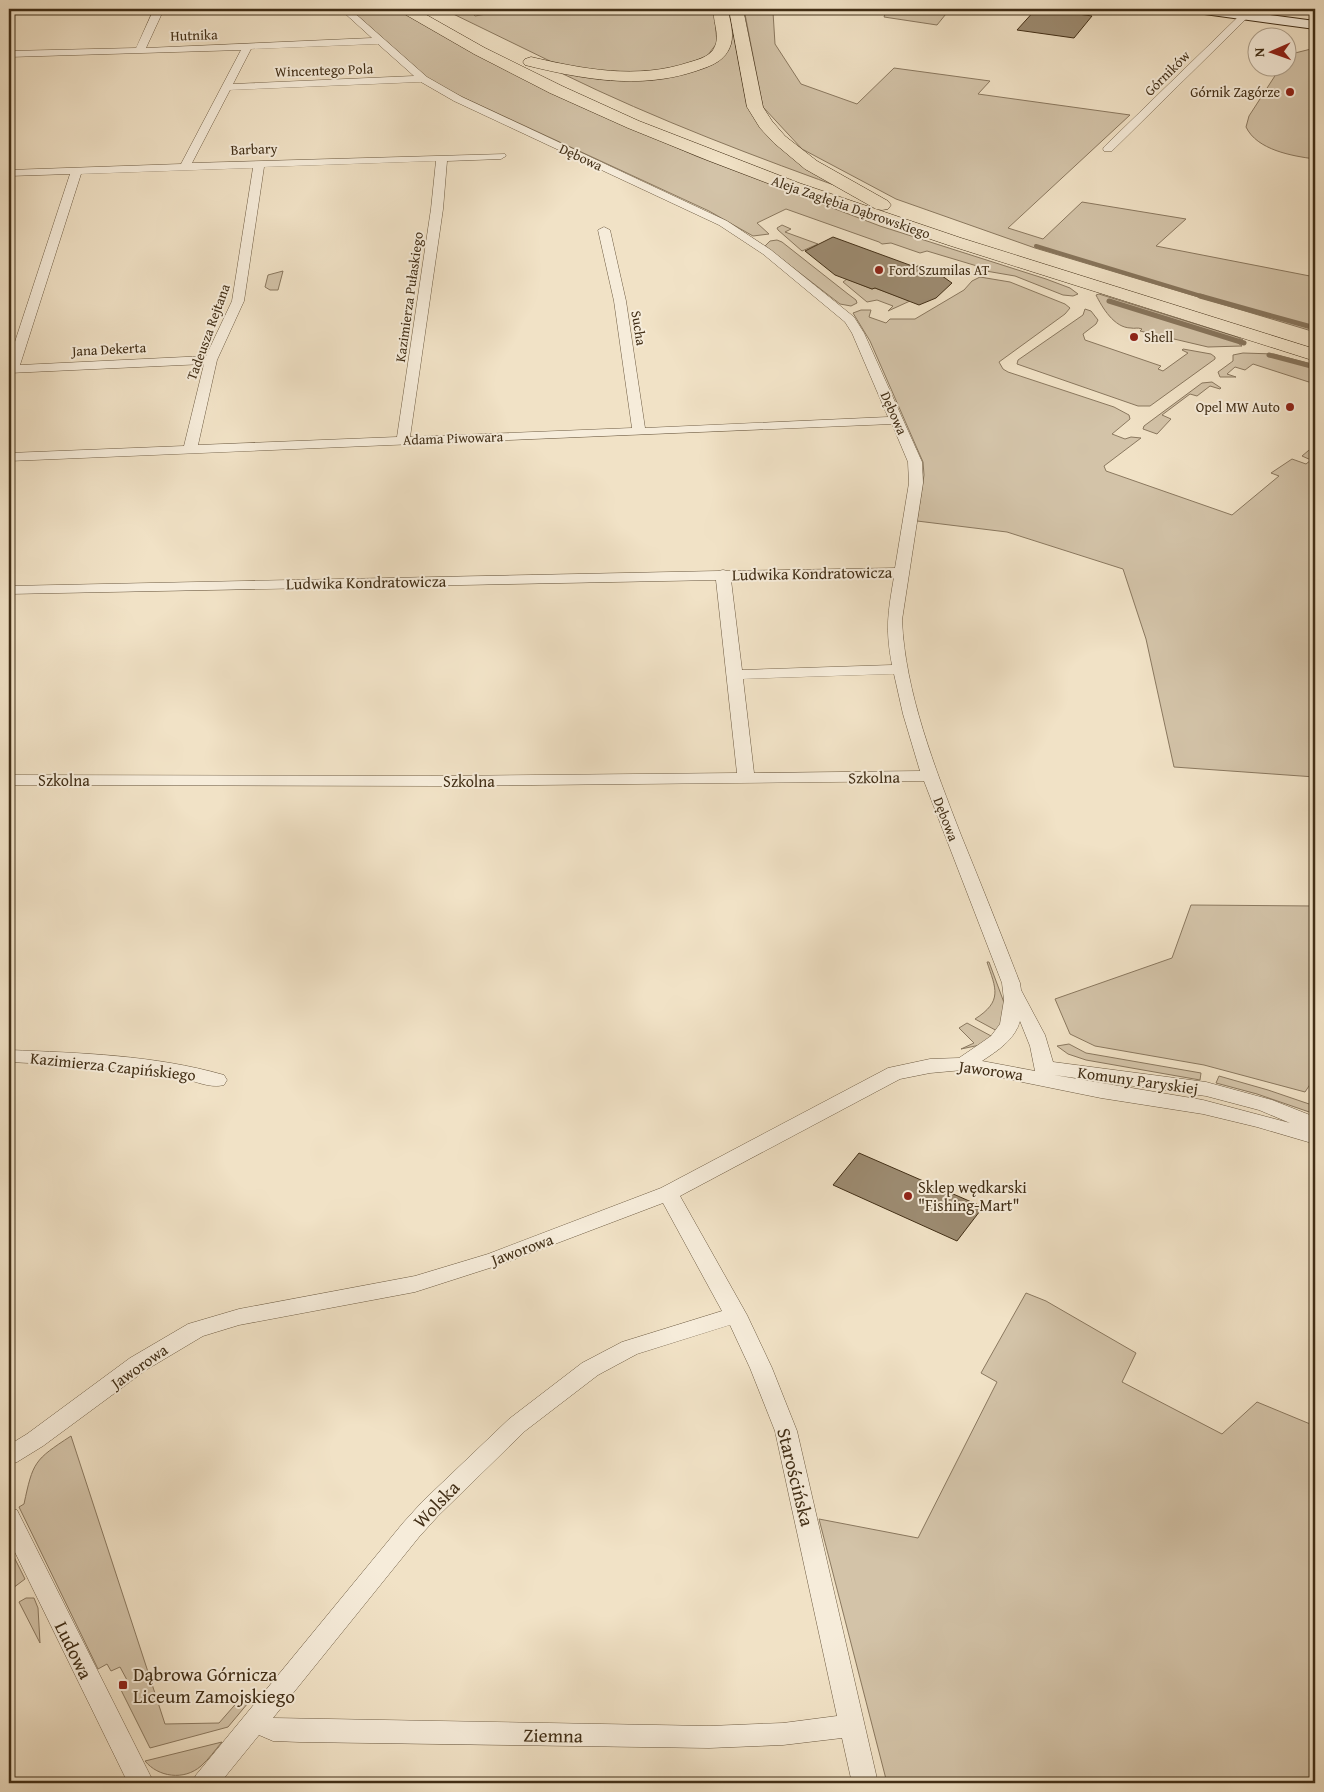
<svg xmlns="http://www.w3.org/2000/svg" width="1324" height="1792" font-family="'Gentium Book Plus',serif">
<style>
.green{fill:#d3c3a8;stroke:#8a785f}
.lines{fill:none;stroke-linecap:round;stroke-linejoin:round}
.stream-far1{stroke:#87755c;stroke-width:4}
.stream{stroke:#87755c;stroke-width:5}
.building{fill:#9d8c72;stroke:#412e16}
.minor-casing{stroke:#6d5b42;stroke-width:1}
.secondary-casing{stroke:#412e16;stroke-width:2}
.primary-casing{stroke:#412e16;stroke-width:1}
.minor{fill:#f6ecda;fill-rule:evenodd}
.secondary{fill:#f6ecda;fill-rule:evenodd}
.primary{fill:#f1e2c6;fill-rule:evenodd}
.poi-dot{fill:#8f2418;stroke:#f6ecda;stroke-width:2}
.labels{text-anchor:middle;stroke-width:4;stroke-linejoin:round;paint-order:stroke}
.far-street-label{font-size:14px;fill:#412e16;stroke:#f6ecda}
.far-poi-label{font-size:14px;fill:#412e16;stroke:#f6ecda;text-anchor:end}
.street-label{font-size:16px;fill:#412e16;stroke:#f6ecda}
.poi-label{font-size:16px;fill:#412e16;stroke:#f6ecda;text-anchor:start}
.near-street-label{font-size:19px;fill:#412e16;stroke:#f6ecda}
.near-poi-label{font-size:19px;fill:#412e16;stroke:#f6ecda;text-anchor:start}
</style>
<rect width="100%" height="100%" fill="#f1e2c6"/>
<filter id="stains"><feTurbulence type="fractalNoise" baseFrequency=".004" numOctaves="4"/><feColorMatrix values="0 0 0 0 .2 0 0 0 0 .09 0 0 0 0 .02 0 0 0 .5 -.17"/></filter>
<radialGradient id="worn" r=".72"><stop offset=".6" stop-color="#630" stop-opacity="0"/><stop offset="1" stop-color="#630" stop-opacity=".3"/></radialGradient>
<g class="green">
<polygon points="350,9 397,9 449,39 577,104 696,156 880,226 1046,279 1070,288 1078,294 1073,296 1063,295 1015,276 980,270 977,266 927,251 920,253 891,243 882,244 879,242 786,209 757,223 769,234 753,236 709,211 460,96 430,80"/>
<polygon points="443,9 468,9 475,16 492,13 488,9 714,9 717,43 707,56 675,69 614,74 556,64"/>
<path d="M 727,9 L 730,9 L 761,122 L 856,193 C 756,157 657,120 561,73 L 587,77 L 701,67 L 731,34 Z"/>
<polygon points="744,9 776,9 773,12 775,44 801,84 857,104 894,68 990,81 978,94 1130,115 1008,228 1043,239 1082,202 1186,219 1156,246 1315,277 1315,332 1035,248 896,199 802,149 763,107"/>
<polygon points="887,9 950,9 937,25 884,17"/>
<path d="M 1315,48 L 1315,159 C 1292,156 1257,150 1246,127 L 1249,116 L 1280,68 L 1286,68 L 1287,59 L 1295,53 Z"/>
<polygon points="782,225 791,229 785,232 818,244 802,251 778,230 777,228"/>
<polygon points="777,240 782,242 848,294 856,300 857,303 851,306 840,304 765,246 770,241"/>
<polygon points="283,271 278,290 270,290 265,287 268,275"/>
<polygon points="980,277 1010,282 1065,304 1070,308 1065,314 999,362 1003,369 1008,372 1114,407 1129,415 1130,419 1112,434 1125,439 1131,437 1141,438 1104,466 1106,471 1232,515 1279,476 1271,473 1292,459 1306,464 1311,460 1302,456 1315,445 1315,777 1174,767 1146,639 1123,569 1007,532 917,521 924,475 923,462 870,341 853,313 861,310 871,310 869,317 886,323 890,319 915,319 964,290 972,281"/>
<polygon points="847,279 872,289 875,288 910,301 888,311 893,306 877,300 867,302 843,282"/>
<path d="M 1099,294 L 1237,337 L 1243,340 L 1238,343 L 1242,346 L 1208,347 L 1140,331 L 1142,329 C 1137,327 1135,329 1131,328 C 1114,328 1102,307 1096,295 Z"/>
<polygon points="1085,309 1091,311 1098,320 1096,324 1083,334 1085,340 1161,366 1158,369 1163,371 1188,353 1182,350 1183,349 1211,354 1215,357 1215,359 1150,406 1138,406 1017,364 1018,360 1083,315"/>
<polygon points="1243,353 1274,354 1315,365 1315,384 1253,364 1245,370 1235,367 1227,374 1236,377 1220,377 1218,372 1233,361 1233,355"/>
<polygon points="1212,382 1221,388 1220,389 1210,386 1197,396 1190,394 1162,415 1171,419 1157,434 1143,429 1144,426 1202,383"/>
<polygon points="1315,903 1315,1077 1305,1092 1204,1065 1095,1046 1070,1034 1055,999 1172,958 1191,905 1314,906"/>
<path d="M 987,962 L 989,962 L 1006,1008 L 999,1032 L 975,1019 C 1003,1001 996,989 987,962 Z"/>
<polygon points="967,1023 993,1037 980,1045 961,1049 974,1043 959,1028"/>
<polygon points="1069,1044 1086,1053 1201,1073 1200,1080 1086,1060 1068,1054 1057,1046"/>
<polygon points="1219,1076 1268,1090 1315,1106 1315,1114 1257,1094 1216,1083"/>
<polygon points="1026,1293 1046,1301 1136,1353 1122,1382 1222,1434 1257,1402 1315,1426 1315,1783 887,1783 819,1519 918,1538 997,1382 981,1373"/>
<path d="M 71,1436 L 165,1724 L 219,1723 L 240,1699 L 248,1703 L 228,1727 L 150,1748 L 119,1686 L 127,1680 L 120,1667 L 111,1671 L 107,1664 L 98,1669 L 19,1507 L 24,1504 C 33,1462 34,1460 71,1436 Z"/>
<polygon points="9,1547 25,1579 13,1588 9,1579"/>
<polygon points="26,1598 34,1598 38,1608 40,1643 19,1602"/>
<path d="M 222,1742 C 215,1750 209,1759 201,1766 C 184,1781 158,1777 145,1761 Z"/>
</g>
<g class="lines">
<polyline class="stream-far1" points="1036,246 1204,297"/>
<g class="stream">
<polyline points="1200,296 1315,328"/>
<polyline points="1109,301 1244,343"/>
<polyline points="1269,355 1315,367"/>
</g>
</g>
<g class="building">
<polygon points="1036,9 1043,9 1092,16 1074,38 1017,30"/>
<polygon points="833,237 915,267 918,266 938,273 952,283 936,298 919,305 875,288 872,289 835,275 805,251"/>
<polygon points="859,1153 983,1207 957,1241 833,1185"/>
</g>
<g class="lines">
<g class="minor-casing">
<g id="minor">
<path d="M 154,9 L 164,9 L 146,48 L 372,38 L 340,9 L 350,9 L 427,77 L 462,97 L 727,221 L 771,250 L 854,317 L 864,333 L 922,462 L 923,483 L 902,620 C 905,692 935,768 961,835 C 981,884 1001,934 1020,983 L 1021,990 L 1045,1035 L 1053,1062 L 1206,1082 L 1272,1100 L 1315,1117 L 1315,1144 L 1257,1127 L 1203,1114 L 1101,1098 L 963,1070 L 930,1073 L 900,1079 L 680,1196 L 747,1315 L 772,1368 L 797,1431 L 878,1783 L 852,1783 L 842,1738 L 783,1745 L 709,1748 L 300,1742 L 273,1741 L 259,1735 L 220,1783 L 192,1783 L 196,1775 L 403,1523 L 422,1502 L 509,1419 L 582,1363 L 622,1342 L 722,1311 L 663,1203 L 502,1264 L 415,1292 L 239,1325 L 203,1336 L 146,1370 L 43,1446 L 17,1462 L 9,1465 L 9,1445 L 27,1434 L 130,1358 L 188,1324 L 239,1309 L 415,1276 L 488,1254 L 661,1188 L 888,1068 L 930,1059 L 959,1058 L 981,1043 L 991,1036 L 1000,1024 L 1004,1000 L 1002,983 L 924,781 L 441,786 L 9,785 L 9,775 L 441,776 L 737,773 L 716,580 L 9,594 L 9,586 L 718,571 L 723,570 L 728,571 L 895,568 L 909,483 L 908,462 L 892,424 L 9,461 L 9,453 L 184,446 L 204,364 L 9,373 L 9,360 L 70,174 L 9,176 L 9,170 L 181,164 L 241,50 L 9,57 L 9,51 L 136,48 ZM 378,44 L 414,76 L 233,84 L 251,49 ZM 421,82 L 454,101 L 719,225 L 763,254 L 845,322 L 852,333 L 888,417 L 645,428 L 626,301 L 610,230 L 604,227 L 598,230 L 614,301 L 632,428 L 410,437 L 443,209 L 447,161 L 501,159 L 506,156 L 505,154 L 192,163 L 230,90 ZM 436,161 L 431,209 L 397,437 L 198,445 L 217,360 L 244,301 L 264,167 ZM 253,168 L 232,301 L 206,356 L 20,365 L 81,174 ZM 894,577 C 888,612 885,629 892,665 L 742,670 L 731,580 ZM 894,674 L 903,714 L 920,771 L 754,773 L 743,679 ZM 1020,1021 L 1030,1046 L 1035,1071 L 982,1061 C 997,1051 1015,1040 1020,1021 ZM 1054,1075 L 1206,1096 L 1259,1110 L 1290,1123 L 1203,1100 ZM 730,1325 L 750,1368 L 775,1431 L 837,1716 L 783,1723 L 709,1726 L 273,1718 L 419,1537 L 438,1516 L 525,1431 L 598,1375 L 637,1354 Z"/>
<polygon points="1245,12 1250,15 1248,17 1112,151 1104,151 1103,149 1104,147 1242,13"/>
<path d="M 9,1050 C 81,1053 154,1055 224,1075 L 227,1080 L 224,1085 C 210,1089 192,1080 179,1077 C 123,1067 66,1065 9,1062 Z"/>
<polygon points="9,1508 17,1510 154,1783 128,1783 9,1540"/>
</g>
</g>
<g class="secondary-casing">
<polygon id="secondary" points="1190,9 1225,9 1315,21 1315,29 1197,13"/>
</g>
<g class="primary-casing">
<g id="primary">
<polygon points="399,9 416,9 485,48 562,86 639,121 799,183 961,238 1315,349 1315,361 948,245 786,190 707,160 628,128 550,93 474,54 401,12"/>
<path d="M 714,9 L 728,10 C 730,21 734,33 731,44 C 726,61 711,66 696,71 C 639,90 582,79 525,65 L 523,62 L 525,59 L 531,57 C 583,69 637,80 690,62 C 697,60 708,57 713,50 C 722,37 712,22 714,9 Z"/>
<polygon points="729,9 743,9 763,107 772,121 785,136 817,161 888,201 891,205 888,209 882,210 876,209 805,169 774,143 760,128 747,107"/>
</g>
</g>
<use href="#minor" class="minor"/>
<use href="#secondary" class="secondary"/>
<use href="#primary" class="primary"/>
</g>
<g class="poi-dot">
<circle cx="1290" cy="92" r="5"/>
<circle cx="879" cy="270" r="5"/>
<circle cx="1134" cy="337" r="5"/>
<circle cx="1290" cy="407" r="5"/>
<circle cx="908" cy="1196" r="5"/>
<rect x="118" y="1680" width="10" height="10" rx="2.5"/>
</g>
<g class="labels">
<g class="far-street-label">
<text transform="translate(194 35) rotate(-2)" y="5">Hutnika</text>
<text transform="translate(324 70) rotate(-2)" y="5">Wincentego Pola</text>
<text transform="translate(1167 73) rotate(-45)" y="5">Górników</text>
<text transform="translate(254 149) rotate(-2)" y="5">Barbary</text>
<text transform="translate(581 157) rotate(25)" y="5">Dębowa</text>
<text transform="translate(851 207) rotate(19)" y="5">Aleja Zagłębia Dąbrowskiego</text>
<text transform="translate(409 297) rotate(-82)" y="5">Kazimierza Pułaskiego</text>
<text transform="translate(639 328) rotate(81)" y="5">Sucha</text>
<text transform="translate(208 332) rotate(-70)" y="5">Tadeusza Rejtana</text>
<text transform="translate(109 349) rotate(-3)" y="5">Jana Dekerta</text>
<text transform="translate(894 413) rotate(66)" y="5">Dębowa</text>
<text transform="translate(453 438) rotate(-2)" y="5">Adama Piwowara</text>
<text transform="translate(946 819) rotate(69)" y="5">Dębowa</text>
</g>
<g class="far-poi-label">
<text x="1280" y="97">Górnik Zagórze</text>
<text x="889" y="275" text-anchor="start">Ford Szumilas AT</text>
<text x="1144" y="342" text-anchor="start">Shell</text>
<text x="1280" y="412">Opel MW Auto</text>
</g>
<g class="street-label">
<text transform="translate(812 573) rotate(-1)" y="6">Ludwika Kondratowicza</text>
<text transform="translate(366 582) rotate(-1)" y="6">Ludwika Kondratowicza</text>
<text transform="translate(874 777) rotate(-1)" y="6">Szkolna</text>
<text x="64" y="786">Szkolna</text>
<text x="469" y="787">Szkolna</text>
<text transform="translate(113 1066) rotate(6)" y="6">Kazimierza Czapińskiego</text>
<text transform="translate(991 1070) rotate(8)" y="6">Jaworowa</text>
<text transform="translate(1138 1080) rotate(8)" y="6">Komuny Paryskiej</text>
<text transform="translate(522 1249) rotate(-20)" y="6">Jaworowa</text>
<text transform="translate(139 1366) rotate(-35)" y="6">Jaworowa</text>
</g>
<g class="poi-label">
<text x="918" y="1193">Sklep wędkarski<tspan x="918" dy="18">"Fishing-Mart"</tspan></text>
</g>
<g class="near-street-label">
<text transform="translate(796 1477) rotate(76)" y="7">Starościńska</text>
<text transform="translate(436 1504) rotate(-46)" y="7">Wolska</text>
<text transform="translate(74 1650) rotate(64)" y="7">Ludowa</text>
<text transform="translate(553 1735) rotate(1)" y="7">Ziemna</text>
</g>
<g class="near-poi-label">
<text x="133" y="1681">Dąbrowa Górnicza<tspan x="133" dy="22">Liceum Zamojskiego</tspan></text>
</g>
</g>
<rect width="1324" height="1792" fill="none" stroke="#f1e2c6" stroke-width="30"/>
<rect x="10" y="10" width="1304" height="1772" fill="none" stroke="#412e16" stroke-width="2.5"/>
<rect x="15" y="15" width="1294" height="1762" fill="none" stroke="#412e16"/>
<g transform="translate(1272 52) rotate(268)"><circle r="24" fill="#f6ecda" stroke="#aea08c"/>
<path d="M0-4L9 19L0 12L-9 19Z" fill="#8f2418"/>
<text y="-8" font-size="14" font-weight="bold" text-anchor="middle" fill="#412e16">N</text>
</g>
<rect width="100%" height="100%" filter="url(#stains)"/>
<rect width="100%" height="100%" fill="url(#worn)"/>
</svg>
